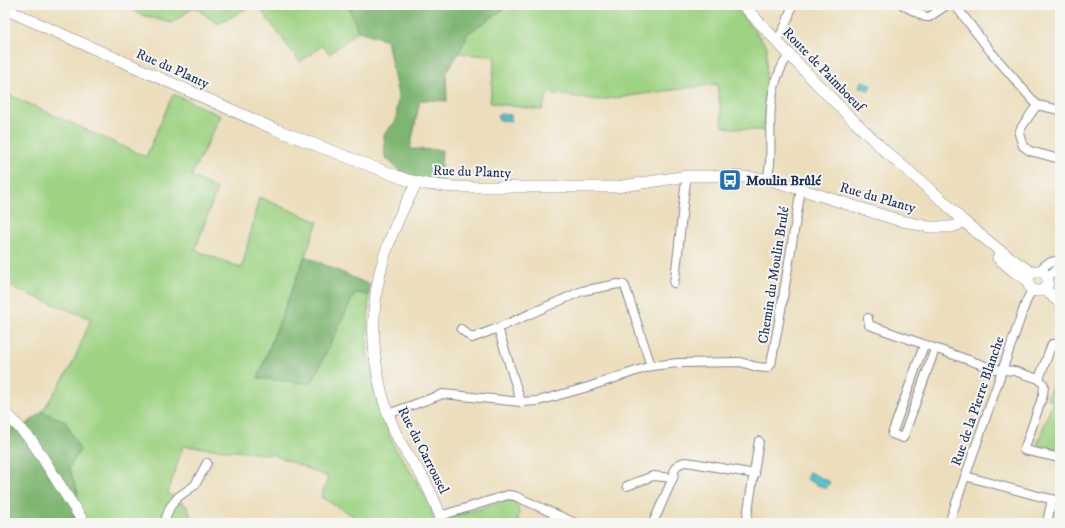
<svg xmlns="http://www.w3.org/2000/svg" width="1065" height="528" font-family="'IM FELL DW Pica',serif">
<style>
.green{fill:#9ed383;stroke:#5c8170}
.forest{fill:#7eb571;stroke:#4c7268}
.water{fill:#54c2ca;stroke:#387894}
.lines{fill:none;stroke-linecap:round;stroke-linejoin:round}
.minor-casing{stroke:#84868d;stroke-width:10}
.tertiary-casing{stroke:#84868d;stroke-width:12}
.minor{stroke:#fff;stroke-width:8}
.tertiary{stroke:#fff;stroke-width:11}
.labels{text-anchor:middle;stroke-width:4;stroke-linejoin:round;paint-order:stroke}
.street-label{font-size:14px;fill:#1b2f5e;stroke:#f6f6f2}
.poi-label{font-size:14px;font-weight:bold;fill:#1b2f5e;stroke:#f6f6f2;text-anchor:start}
</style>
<rect width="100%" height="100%" fill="#f6f6f2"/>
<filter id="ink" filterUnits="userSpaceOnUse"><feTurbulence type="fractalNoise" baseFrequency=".025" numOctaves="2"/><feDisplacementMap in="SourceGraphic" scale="8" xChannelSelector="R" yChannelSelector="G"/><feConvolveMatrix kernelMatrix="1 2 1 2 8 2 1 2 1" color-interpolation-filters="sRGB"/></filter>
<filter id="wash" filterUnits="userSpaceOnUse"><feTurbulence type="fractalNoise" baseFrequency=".012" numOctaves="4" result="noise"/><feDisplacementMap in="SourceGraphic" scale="16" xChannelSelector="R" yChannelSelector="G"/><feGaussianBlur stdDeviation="0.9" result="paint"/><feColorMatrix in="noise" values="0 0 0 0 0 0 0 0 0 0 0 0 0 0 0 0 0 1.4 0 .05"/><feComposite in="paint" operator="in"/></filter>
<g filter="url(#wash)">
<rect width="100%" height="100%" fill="#ecdebc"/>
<g class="green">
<polygon points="130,5 253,5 218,24 194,7 172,23 138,14"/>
<polygon points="257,5 349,5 358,31 330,54 322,46 300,62"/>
<polygon points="510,5 733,5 767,46 765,131 723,127 717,84 600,100 548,93 542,110 490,103 495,57 459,53 468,33"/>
<polygon points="5,93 146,157 173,94 221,116 191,176 217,189 195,250 242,268 259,197 318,222 258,377 311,383 355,292 369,295 367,351 376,400 394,446 416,480 432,509 435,523 365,523 321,497 328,477 274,455 183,446 168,493 187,506 194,523 77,523 74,516 78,493 69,468 65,421 42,412 72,365 91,319 5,285"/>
<polygon points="1053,378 1060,383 1060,450 1037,445 1053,401 1047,398 1052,387"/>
<polygon points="509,500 517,504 519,512 518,523 449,523 449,521 451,517"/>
</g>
<g class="forest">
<polygon points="348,5 510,5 468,33 459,53 446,73 447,101 420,100 410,149 442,150 440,183 404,175 385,157 384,134 396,121 398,96 387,40 358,31"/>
<polygon points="305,256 370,285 369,295 355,293 311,384 258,378"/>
<polygon points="42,412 65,421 80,450 69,468 78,493 74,516 77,523 5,523 5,417 19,430"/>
</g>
<g class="water">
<polygon points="861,81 871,84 869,90 859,87"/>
<polygon points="500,114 511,115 511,121 499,120 498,117"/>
<polygon points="809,472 830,482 826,489 806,479"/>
</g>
</g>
<g filter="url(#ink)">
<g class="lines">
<g class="minor-casing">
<g id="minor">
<polyline points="903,5 925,17 929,17 947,5"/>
<polyline points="955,5 991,52 1037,105 1060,110"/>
<path d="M 776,41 C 785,30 789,18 792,5"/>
<polyline points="1037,105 1021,128 1019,134 1023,146 1030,151 1056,158"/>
<path d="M 768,179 C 768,174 769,169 770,164 C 772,133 766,103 779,73 C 782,66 784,60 790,55"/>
<path d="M 1039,271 C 1045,264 1051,260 1060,261"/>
<polyline points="1048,279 1053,272 1060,265"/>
<path d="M 674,283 C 680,247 681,211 687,176"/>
<polyline points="868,318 869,325 994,369 1014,371 1039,379 1052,344 1058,344 1060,346"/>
<polyline points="461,329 472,338 498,328"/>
<polyline points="924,345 892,434 903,438 935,349"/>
<polyline points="1039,379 1044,385 1043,395 1024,450 1060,458"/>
<polyline points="521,402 498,328 582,291 618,284 624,285 626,289 651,366"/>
<polyline points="388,414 443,394 521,402 538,401 588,387 651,366 678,363 740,362 757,367 767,368 771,364 780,316 801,189"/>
<polyline points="965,476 1038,496 1060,501"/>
<polyline points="627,486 637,482 653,476 673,478"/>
<polyline points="440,516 508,495 515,496 575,523"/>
<polyline points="164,523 170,507 178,497 195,485 207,463"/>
<polyline points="552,523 554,515"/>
<polyline points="653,523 673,478 675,468 679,464 685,462 693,463 755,474"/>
<polyline points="746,523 759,441"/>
<polyline points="949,523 1026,302 1032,289"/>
<polyline points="1047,523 1052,499"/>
</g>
</g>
<g class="tertiary-casing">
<g id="tertiary">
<polyline points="743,5 818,85 856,123 886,152 942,200 962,220 999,250 1032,273"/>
<polyline points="5,9 272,128 407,180 426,184 454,187 616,187 688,176 732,176 768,179 898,220 929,227 952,227 957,225 962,220"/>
<path d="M 417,183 C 404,205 393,229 385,254 C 366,314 371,381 398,438 C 404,451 414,463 422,476 C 431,491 437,507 443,523"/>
<polyline points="998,258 1015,272 1028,280"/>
<circle cx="1038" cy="281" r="10"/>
<polyline points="1045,289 1060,303"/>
<polyline points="5,412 32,441 84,523"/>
</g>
</g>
<use href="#minor" class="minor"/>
<use href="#tertiary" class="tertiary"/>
</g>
</g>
<defs>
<g id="bus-square" transform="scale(1.15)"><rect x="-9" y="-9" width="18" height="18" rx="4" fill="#1f6fb2" stroke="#f6f6f2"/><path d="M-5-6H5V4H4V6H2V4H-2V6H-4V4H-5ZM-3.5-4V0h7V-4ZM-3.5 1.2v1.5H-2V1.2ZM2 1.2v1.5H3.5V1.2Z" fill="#fff"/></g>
</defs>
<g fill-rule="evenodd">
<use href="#bus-square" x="730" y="180"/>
</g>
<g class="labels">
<g class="street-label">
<text transform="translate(173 68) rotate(24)" y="5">Rue du Planty</text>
<text transform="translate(824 69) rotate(46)" y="5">Route de Paimboeuf</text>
<text transform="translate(472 171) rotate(2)" y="5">Rue du Planty</text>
<text transform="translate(878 197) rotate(16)" y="5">Rue du Planty</text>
<text transform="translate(773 275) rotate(-81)" y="5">Chemin du Moulin Brulé</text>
<text transform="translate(977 401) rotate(-71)" y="5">Rue de la Pierre Blanche</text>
<text transform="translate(424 450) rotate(63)" y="5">Rue du Carrousel</text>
</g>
<g class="poi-label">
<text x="746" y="185">Moulin Brûlé</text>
</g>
</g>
<rect width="1065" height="528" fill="none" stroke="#f6f6f2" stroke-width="20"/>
</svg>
